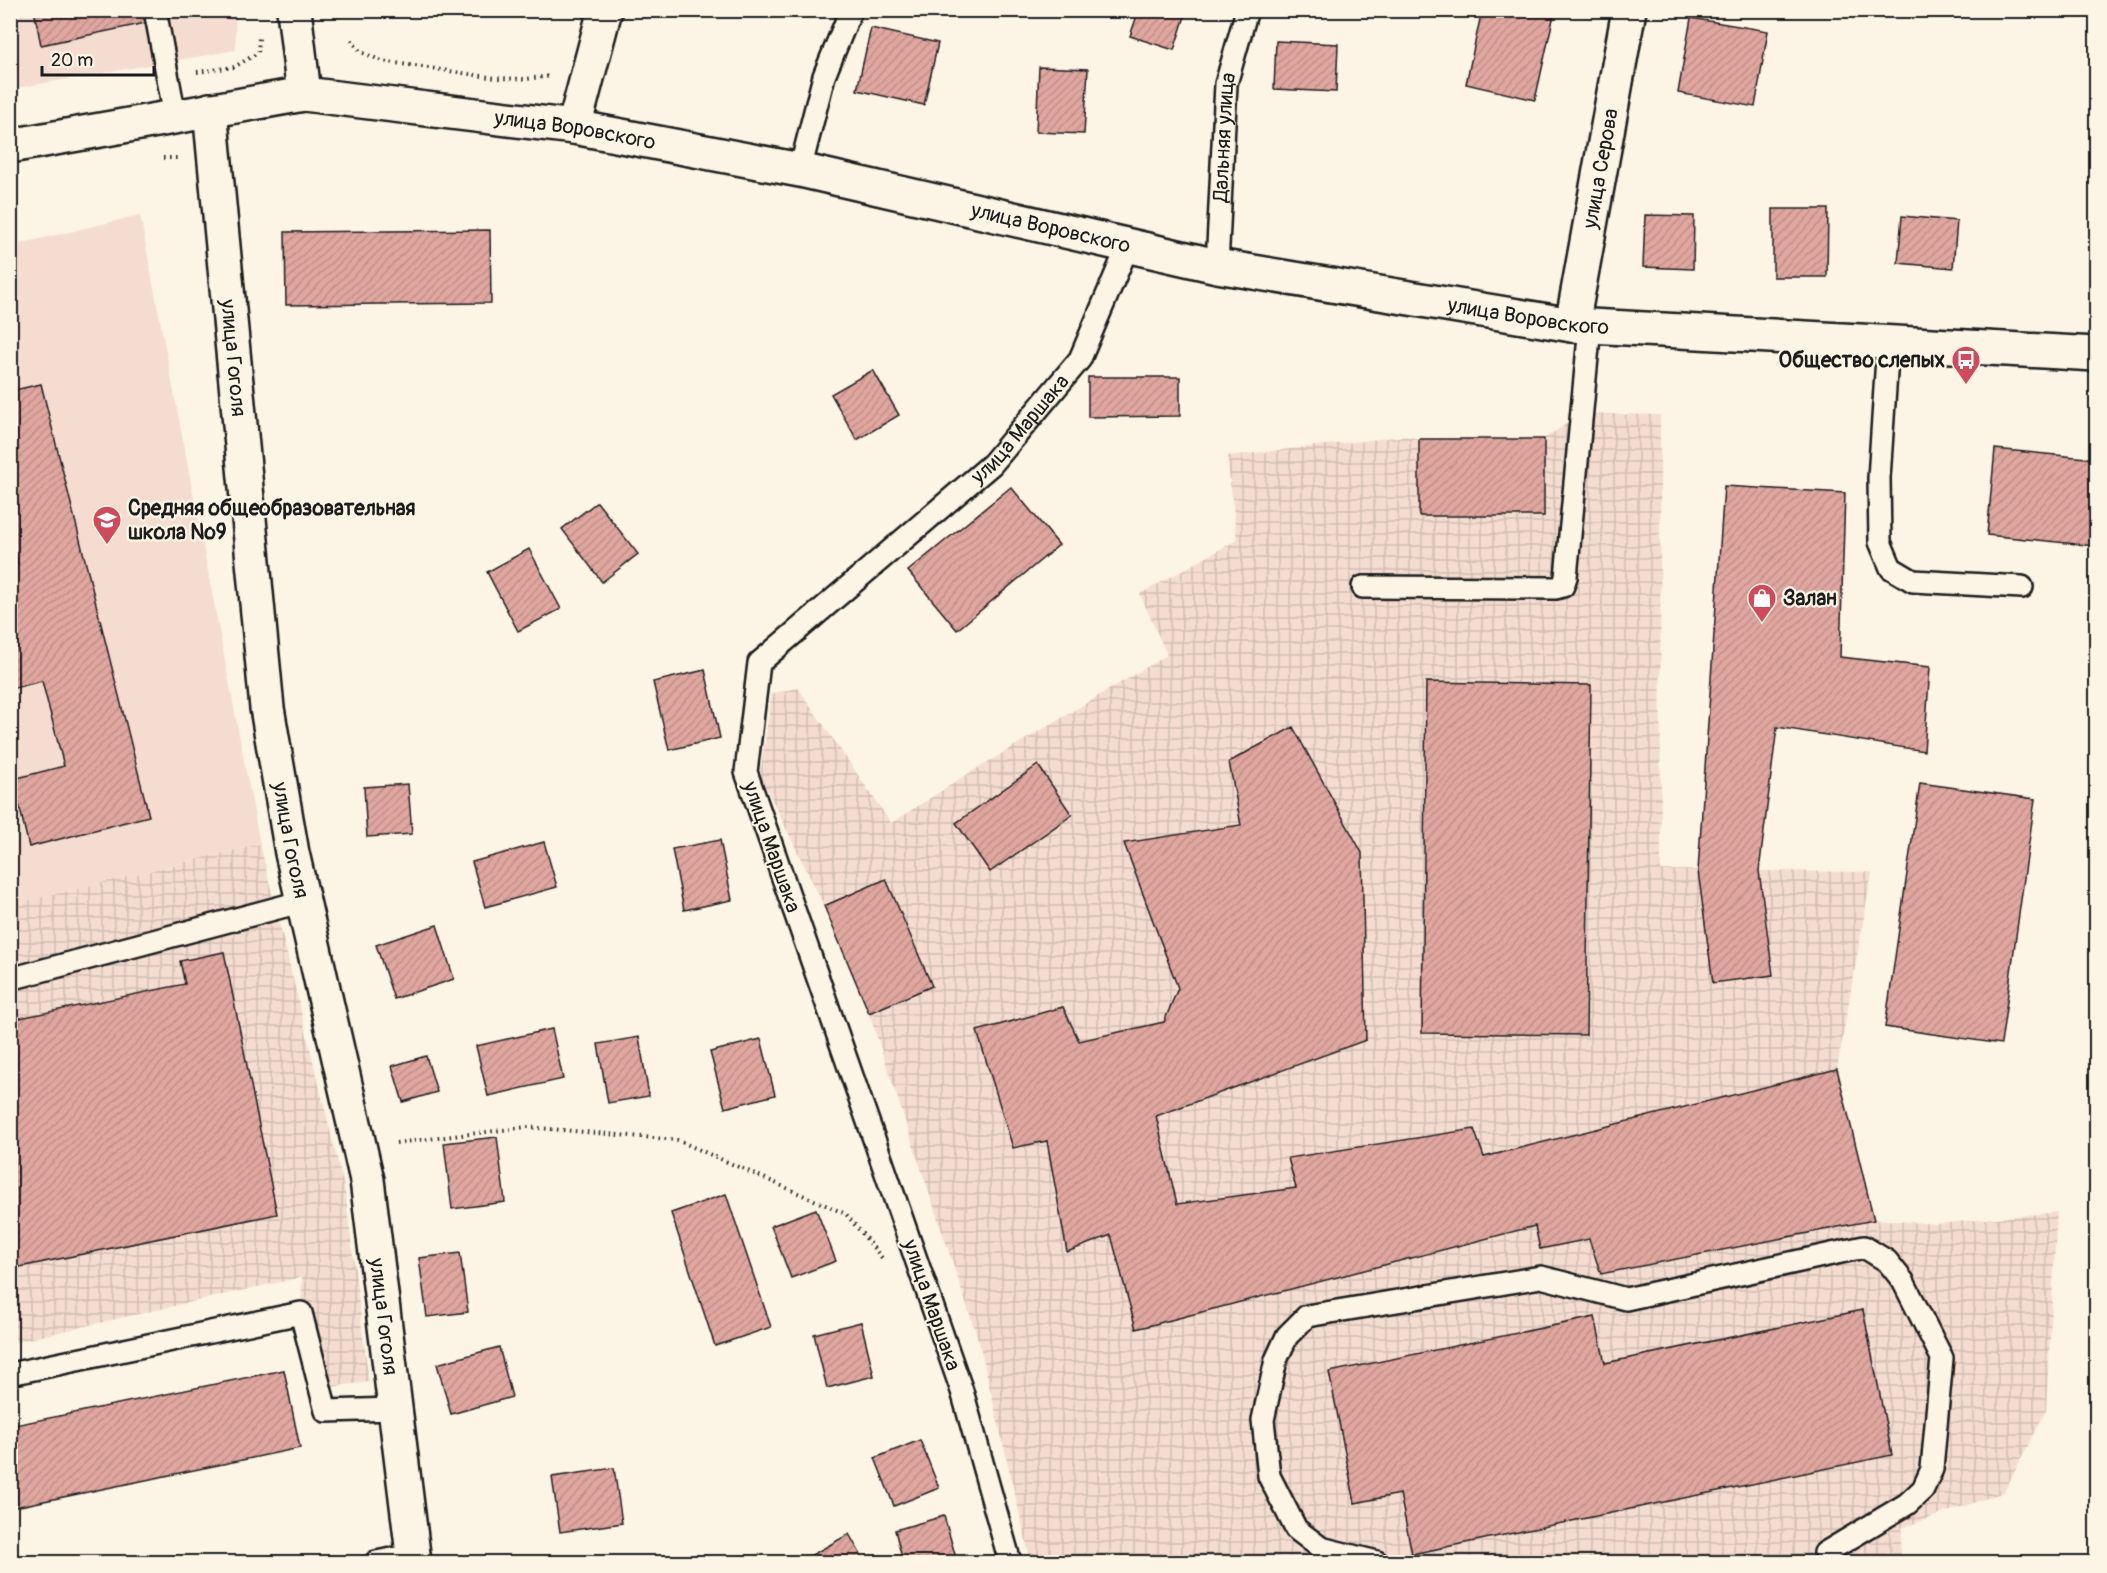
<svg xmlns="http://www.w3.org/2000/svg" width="2107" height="1573" font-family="Pangolin,sans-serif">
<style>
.built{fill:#f4ddd0}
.industrial{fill:url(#industrial-grid)}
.building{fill:url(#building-hatch);stroke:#1c1c1c;stroke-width:1.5}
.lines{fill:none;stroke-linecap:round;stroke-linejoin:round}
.lane-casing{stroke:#1c1c1c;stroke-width:26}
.street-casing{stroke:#1c1c1c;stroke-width:38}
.secondary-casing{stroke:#1c1c1c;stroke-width:38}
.path{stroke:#1c1c1c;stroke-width:4;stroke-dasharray:1.5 4.5;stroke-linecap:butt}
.lane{stroke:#fcf5e5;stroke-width:21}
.street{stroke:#fcf5e5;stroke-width:33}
.secondary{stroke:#fcf5e5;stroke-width:33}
.labels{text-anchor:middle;stroke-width:4.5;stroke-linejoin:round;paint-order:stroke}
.street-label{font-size:21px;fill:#1c1c1c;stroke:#fcf5e5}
.poi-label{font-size:21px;font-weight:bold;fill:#1c1c1c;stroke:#fcf5e5;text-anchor:start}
</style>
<defs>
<pattern id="industrial-grid" width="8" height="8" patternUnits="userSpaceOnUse" patternTransform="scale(1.5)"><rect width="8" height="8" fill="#f4ddd0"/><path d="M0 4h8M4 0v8" fill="none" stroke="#d1bdb2"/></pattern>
<pattern id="building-hatch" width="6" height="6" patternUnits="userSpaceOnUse" patternTransform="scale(1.5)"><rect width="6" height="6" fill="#e0a6a0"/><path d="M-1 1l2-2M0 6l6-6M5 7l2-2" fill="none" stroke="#c08e89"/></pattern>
</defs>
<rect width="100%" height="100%" fill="#fcf5e5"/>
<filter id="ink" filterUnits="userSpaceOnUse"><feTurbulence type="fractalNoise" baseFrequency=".0167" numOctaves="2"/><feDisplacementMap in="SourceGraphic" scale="12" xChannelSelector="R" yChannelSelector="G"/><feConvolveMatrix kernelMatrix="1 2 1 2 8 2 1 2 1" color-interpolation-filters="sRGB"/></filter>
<g filter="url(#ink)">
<g class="built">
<polygon points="11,11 235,11 236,50 11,89"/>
<polygon points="140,215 260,844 11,905 10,246"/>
</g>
<g class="industrial">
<polygon points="1581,414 1660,415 1661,870 1872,872 1837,1069 1874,1219 1936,1224 2057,1212 2046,1411 2004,1492 1902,1528 1899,1562 1031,1562 979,1342 869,1013 824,906 760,775 772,693 798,688 891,823 971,772 1167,655 1140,594 1237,540 1227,456 1406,436 1419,439 1544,439"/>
<polygon points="260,844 345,1191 369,1382 330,1387 315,1326 301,1313 302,1277 11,1343 10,905"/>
</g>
<g class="building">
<polygon points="34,10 144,10 146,23 41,45"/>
<polygon points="1139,10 1187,10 1174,50 1130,36"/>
<polygon points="1482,10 1555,10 1535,100 1466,84"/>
<polygon points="1691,18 1768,31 1755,107 1678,93"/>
<polygon points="871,28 938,43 924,105 857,90"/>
<polygon points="1276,41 1338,44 1336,92 1274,89"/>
<polygon points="1039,67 1088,69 1084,134 1036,132"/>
<polygon points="1773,209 1828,209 1827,277 1773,277"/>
<polygon points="1645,215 1694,216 1693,269 1643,267"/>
<polygon points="1902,216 1957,221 1953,268 1898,263"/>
<polygon points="490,230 491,303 286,305 285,232"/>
<polygon points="873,370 899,415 857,440 831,394"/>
<polygon points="1088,377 1180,377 1180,416 1088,417"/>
<polygon points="41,384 149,816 29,847 13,779 64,766 42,681 10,689 10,566 18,564 10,535 10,391"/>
<rect x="1419" y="439" width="125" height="77"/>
<polygon points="1995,449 2096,459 2096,546 1987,535"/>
<polygon points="1724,486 1845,493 1840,657 1930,667 1924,751 1777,727 1759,871 1773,975 1713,983 1698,871"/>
<polygon points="1011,487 1059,545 957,630 908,571"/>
<polygon points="597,502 638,554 602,582 562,529"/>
<polygon points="529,549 561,609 518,631 487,572"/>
<polygon points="705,670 720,738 669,750 653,682"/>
<polygon points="1426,682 1591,685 1586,1035 1422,1033"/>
<polygon points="1293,727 1362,853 1366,1040 1156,1116 1177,1204 1296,1188 1288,1158 1474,1129 1484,1157 1837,1069 1874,1220 1601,1274 1589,1239 1540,1249 1535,1226 1136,1329 1111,1235 1067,1252 1047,1141 1013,1148 977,1031 1063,1007 1079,1041 1164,1022 1178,988 1124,843 1241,825 1229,762"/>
<polygon points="1038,765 1072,815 990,872 956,823"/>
<polygon points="1920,783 2035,799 2001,1044 1885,1027"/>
<polygon points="408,784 412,834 367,837 364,787"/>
<polygon points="2094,784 2096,784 2096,844"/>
<polygon points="720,840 732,900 684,910 672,849"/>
<polygon points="544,842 557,887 485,907 472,862"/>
<polygon points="886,879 932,986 869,1013 824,906"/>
<polygon points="437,925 454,979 394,999 376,945"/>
<polygon points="224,952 277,1214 10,1269 10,1020 185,984 180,961"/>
<polygon points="552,1029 563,1079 488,1096 476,1046"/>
<polygon points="639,1037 649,1096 608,1103 598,1044"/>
<polygon points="761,1039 775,1095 725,1108 710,1052"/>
<polygon points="426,1056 437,1092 403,1102 392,1066"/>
<polygon points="497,1137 505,1202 452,1209 444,1143"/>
<polygon points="726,1194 771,1327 715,1346 671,1213"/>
<polygon points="816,1209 836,1261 791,1278 771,1226"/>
<polygon points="460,1253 468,1312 427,1317 419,1258"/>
<polygon points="1863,1310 1892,1455 1412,1554 1400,1494 1355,1503 1329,1372 1595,1317 1605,1363"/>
<polygon points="861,1322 874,1376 827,1388 814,1334"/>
<polygon points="499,1347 512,1397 451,1414 437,1364"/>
<polygon points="284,1370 300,1448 10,1508 10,1426"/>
<polygon points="920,1440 939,1488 894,1506 875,1458"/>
<polygon points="614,1468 622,1523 560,1532 552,1477"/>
<polygon points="944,1516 956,1558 941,1562 903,1562 895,1530"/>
<polygon points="849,1534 865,1562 805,1562 803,1560"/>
</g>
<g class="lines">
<g class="lane-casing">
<g id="lane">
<polyline points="155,10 175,116"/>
<polyline points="800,170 824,76 851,10"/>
<path id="s1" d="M 1217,266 L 1226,84 L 1247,10"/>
<polyline points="1888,343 1879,478 1880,542 1891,568 1913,581 2022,587"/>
<polyline points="1363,587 1556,588 1563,586 1566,577 1590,326"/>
<polyline points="10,979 304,901"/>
<polyline points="10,1374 301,1313 326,1411 395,1409"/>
<polyline points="376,1562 413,1555"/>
<path id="s2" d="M 1010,1562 L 962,1391 L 746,772 L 759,663 L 992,464 L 1080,359 L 1128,246"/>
<polyline points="1377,1562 1321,1548 1296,1529 1269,1476 1263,1420 1276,1360 1287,1336 1307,1316 1541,1277 1626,1299 1864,1247 1887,1261 1903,1281 1942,1358 1932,1469 1923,1489 1907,1504 1825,1553 1827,1562"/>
</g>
</g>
<g class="street-casing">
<g id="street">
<polyline points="294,10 304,94"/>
<path id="s3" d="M 210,110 L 267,708 L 292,853 L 367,1180 L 414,1562"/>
<polyline points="574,127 605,10"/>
<path id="s4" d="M 1572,325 L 1629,10"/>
</g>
</g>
<g class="secondary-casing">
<g id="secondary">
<path id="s5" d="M 10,146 L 304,94 L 574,127 L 800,170 L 1217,266 L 1572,325 L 2096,354"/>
</g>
</g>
<g class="path">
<polyline points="351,40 361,52 382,61 496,78 525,79 552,76"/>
<polyline points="197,72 234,67 258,53 259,38"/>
<polyline points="163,158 179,158"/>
<polyline points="396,1143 527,1127 677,1140 846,1214 882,1258"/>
</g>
<use href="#lane" class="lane"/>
<use href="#street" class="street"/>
<use href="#secondary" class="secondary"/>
</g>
</g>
<defs>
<g id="bus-pin" transform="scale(1.5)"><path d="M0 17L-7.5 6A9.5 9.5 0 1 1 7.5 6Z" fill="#d1495b" stroke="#fcf5e5"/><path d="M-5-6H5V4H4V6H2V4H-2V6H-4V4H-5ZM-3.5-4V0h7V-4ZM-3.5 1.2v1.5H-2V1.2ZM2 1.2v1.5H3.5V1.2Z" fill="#fff"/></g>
<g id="school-pin" transform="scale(1.5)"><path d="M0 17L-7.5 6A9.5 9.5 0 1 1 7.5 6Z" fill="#d1495b" stroke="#fcf5e5"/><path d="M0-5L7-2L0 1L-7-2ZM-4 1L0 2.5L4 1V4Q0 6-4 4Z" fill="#fff"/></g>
<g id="shop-pin" transform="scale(1.5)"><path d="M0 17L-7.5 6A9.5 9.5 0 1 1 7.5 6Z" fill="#d1495b" stroke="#fcf5e5"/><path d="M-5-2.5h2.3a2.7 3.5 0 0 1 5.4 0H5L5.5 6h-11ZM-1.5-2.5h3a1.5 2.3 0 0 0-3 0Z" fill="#fff"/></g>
</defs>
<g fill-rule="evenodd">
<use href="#bus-pin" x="1966" y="360"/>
<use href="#school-pin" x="107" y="520"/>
<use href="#shop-pin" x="1762" y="598"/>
</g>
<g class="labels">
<g class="street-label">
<text dy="7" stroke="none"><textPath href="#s5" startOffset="572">улица Воровского</textPath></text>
<text dy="7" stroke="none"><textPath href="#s1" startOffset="129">Дальняя улица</textPath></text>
<text dy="7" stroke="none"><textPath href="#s4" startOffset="159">улица Серова</textPath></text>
<text dy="7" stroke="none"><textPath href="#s5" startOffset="1058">улица Воровского</textPath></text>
<text dy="7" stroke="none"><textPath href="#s5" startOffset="1544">улица Воровского</textPath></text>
<text dy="7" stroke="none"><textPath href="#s3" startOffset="249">улица Гоголя</textPath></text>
<text dy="7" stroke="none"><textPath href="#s2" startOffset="1294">улица Маршака</textPath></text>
<text dy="7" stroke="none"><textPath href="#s3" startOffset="735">улица Гоголя</textPath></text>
<text transform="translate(772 847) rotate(71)" y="7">улица Маршака</text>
<text transform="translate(932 1305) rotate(71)" y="7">улица Маршака</text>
<text dy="7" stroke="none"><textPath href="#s3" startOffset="1221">улица Гоголя</textPath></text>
</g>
<g class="poi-label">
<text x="1945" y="367" text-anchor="end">Общество слепых</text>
<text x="128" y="515">Средняя общеобразовательная<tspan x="128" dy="24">школа №9</tspan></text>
<text x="1783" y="605">Залан</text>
</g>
</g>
<rect width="2107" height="1573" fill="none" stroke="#fcf5e5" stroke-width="36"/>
<rect x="18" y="18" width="2071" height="1537" fill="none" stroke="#1c1c1c" stroke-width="2" filter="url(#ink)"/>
<path d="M42 66v9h112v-9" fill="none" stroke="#1c1c1c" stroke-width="3"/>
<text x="51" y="66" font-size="18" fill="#1c1c1c" stroke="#fcf5e5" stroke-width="4.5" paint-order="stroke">20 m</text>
</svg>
